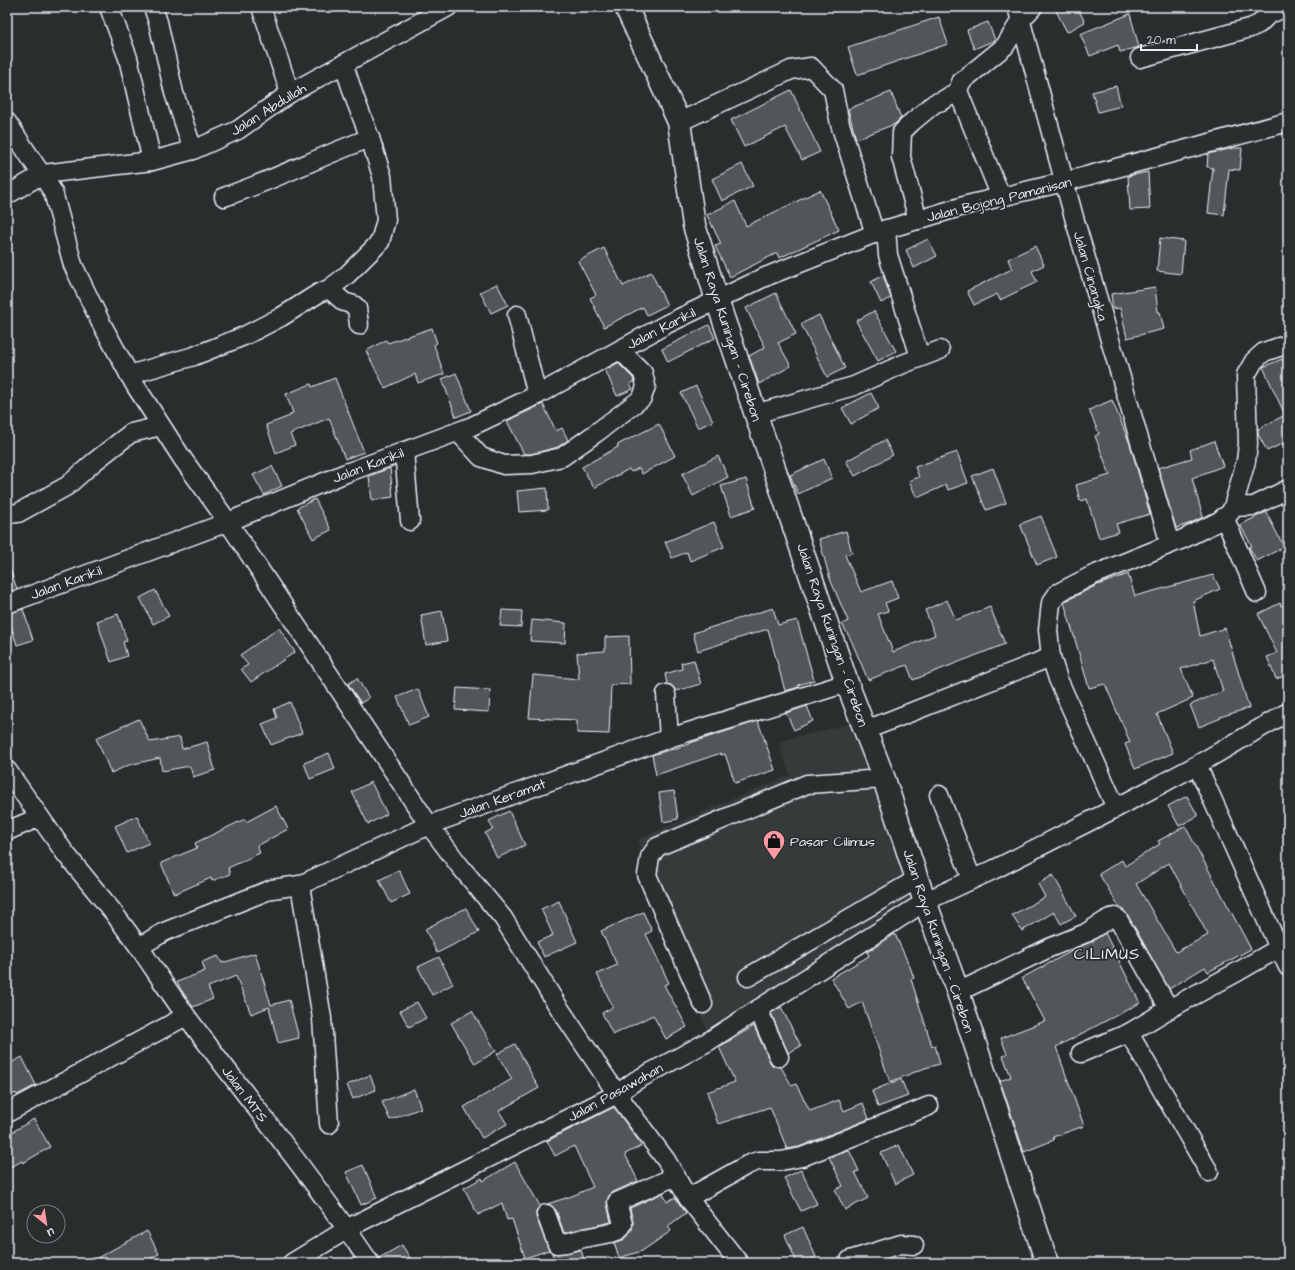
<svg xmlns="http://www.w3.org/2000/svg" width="1295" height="1270" font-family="'Architects Daughter',sans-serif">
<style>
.built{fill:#363a3b}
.building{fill:#535759;stroke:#e8f1f8;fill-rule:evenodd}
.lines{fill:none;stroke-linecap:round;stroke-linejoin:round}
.minor-casing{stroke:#e8f1f8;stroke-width:21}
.highway-casing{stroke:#e8f1f8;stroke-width:25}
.minor{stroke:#2a2d2e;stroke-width:18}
.highway{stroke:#2a2d2e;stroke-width:22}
.labels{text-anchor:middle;stroke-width:3.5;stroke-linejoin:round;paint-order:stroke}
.street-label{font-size:14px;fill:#e8f1f8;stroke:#2a2d2e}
.poi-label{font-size:14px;fill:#e8f1f8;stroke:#2a2d2e;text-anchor:start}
.quarter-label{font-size:16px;letter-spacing:1px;fill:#e8f1f8;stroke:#2a2d2e}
</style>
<rect width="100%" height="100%" fill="#2a2d2e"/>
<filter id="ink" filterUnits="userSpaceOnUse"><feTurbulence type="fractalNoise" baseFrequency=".025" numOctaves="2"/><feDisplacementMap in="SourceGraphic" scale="8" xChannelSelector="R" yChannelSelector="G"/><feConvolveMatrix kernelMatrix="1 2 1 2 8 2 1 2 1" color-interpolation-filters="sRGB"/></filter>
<g filter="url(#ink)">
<polygon class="built" points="856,722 916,907 709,1038 638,839 790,775 778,742"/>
<g class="building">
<polygon points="1054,7 1077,7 1085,22 1067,32"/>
<polygon points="1130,14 1139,47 1120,52 1118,45 1090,56 1080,34"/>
<polygon points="939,17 948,44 857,75 848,47"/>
<polygon points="988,22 995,40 974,49 967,30"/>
<polygon points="1116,86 1121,106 1098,112 1092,92"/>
<polygon points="791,90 820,152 802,160 785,127 744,147 731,120"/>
<polygon points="891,92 901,118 895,124 856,139 848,109"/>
<polygon points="1233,148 1242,148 1240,170 1229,169 1224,215 1208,213 1213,168 1207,167 1208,154"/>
<polygon points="742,164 753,186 722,201 712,179"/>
<polygon points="1148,172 1150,209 1130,210 1128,176"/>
<polygon points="820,190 839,230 779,258 777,253 730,277 715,246 721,244 707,215 735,201 746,226"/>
<polygon points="1160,238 1184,241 1181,274 1157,271"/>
<polygon points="928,239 937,256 914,268 906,250"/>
<polygon points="1035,246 1044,265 1032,271 1037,282 1000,300 997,294 974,305 967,291 1012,269 1008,259"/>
<polygon points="604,248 623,286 651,272 667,305 647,315 643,307 604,327 590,298 596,295 578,261"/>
<polygon points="883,275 891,298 881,303 871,282"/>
<polygon points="497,284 508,305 491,313 480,292"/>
<polygon points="1155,287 1158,312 1160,312 1164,329 1127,338 1120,308 1113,309 1111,294"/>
<polygon points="776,293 796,334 778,343 791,366 759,384 749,356 765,347 746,308"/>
<polygon points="874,311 896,351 878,361 856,321"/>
<polygon points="819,315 845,368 827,377 801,324"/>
<polygon points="709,325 715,338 668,362 662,349"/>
<polygon points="432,328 437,343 434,345 444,374 418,383 415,374 385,388 366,351 386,340 388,343"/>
<polygon points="1282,359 1288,372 1288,441 1267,451 1258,434 1258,429 1285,415 1263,367"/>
<polygon points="618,363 633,378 634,382 630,384 633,389 617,396 605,370"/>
<polygon points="456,373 471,411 456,417 442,379"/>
<polygon points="335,378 364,452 345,459 329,418 290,434 295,445 276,453 266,425 290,416 290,414 293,413 286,394 311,384 312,387"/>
<polygon points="696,386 713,421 698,428 681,393"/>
<polygon points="871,393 879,408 851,424 842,408"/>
<polygon points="1112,400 1130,444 1150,514 1116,524 1119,532 1099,538 1087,499 1080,501 1076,485 1110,475 1095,436 1099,434 1089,410"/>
<polygon points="543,404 556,431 562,428 568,440 558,447 531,454 524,454 507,421"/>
<polygon points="659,424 675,456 642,474 639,468 631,472 629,469 594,488 582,467 618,447 617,445"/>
<polygon points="885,440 893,455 855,476 846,461"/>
<polygon points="1214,441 1223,466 1192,478 1203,517 1191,523 1176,528 1158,468 1192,458 1190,450"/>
<polygon points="957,452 968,483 948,490 946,485 917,498 909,481 919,477 915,467"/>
<polygon points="718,456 728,477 693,496 682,474"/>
<polygon points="824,459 832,478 798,494 790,475"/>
<polygon points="272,466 282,486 264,495 253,475"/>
<polygon points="390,468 393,497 372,500 369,476"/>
<polygon points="993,468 1006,503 986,510 972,476"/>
<polygon points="746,479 755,508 731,516 721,486"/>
<polygon points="547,488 548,510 519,512 517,491"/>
<polygon points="315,499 331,530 313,539 297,508"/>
<polygon points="1266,512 1284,547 1257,561 1249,547 1252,546 1240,525"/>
<polygon points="1041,516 1057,557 1037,565 1020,524"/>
<polygon points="714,522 724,547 690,561 687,552 672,558 665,542"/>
<polygon points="846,531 852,553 845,555 861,592 892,581 898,598 885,603 888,611 878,614 893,652 935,635 925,610 947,600 956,620 990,607 1005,644 913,680 907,665 868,680 851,640 842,624 848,621 830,579 819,539"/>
<polygon points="10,569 17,589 7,593 7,570"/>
<polygon points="1128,574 1135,596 1213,575 1220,589 1193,601 1200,636 1225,628 1249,708 1220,717 1221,718 1199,727 1190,705 1223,691 1213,659 1181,669 1193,698 1157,714 1173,753 1135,769 1125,744 1130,742 1105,684 1089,688 1064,602 1095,586"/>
<polygon points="155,590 169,616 153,624 140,598"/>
<polygon points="1288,602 1288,677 1287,675 1276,679 1267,657 1277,653 1258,614 1280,603 1281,606"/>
<polygon points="773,608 778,625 797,620 814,680 798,685 799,687 785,691 768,629 698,651 693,633"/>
<polygon points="23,609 33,640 17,645 7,614"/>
<polygon points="502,610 522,611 521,627 500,626"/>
<polygon points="442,611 447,641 426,645 421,615"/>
<polygon points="118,614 127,641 123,642 127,656 111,662 97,621"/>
<polygon points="532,620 566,623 565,643 530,641"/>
<polygon points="279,628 295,652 251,682 241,669 248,665 240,655"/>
<polygon points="629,636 630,684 611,685 609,734 577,733 577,720 529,718 533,675 579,679 577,653 605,651 605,637"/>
<polygon points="694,660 701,684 676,691 671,685 667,684 665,674 682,669 681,663"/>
<polygon points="357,678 369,698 361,703 348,684"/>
<polygon points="457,688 490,690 489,712 455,710"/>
<polygon points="418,689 429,717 409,725 397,697"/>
<polygon points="290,702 302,733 271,745 262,724 277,718 274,709"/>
<polygon points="807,706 813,721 794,730 786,713"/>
<polygon points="139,719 150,742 180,737 182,749 207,742 215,770 193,777 190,766 162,771 160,758 129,765 111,773 96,738"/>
<polygon points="758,721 775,770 735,783 725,754 721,755 721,753 656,775 652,755 690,744 690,743"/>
<polygon points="329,753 335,769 310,779 304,763"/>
<polygon points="371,782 387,814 368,824 352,792"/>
<polygon points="674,791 678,819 663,822 659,793"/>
<polygon points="1187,796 1198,816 1179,826 1168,806"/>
<polygon points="276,806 288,829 257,846 260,853 228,868 230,874 212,881 211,878 174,894 161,863 197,848 195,843 245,819 246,822"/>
<polygon points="509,811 525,845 497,858 485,833 493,829 489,821"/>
<polygon points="137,816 149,843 127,853 115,826"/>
<path d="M 1185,826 L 1251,949 L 1208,972 L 1205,967 L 1169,989 L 1127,914 L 1120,908 L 1099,874 L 1122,860 L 1125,866 L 1160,844 L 1158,841 ZM 1169,863 L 1208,935 L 1176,952 L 1136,884 Z"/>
<polygon points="399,870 410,894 391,903 379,880"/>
<polygon points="1053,875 1076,916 1061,924 1054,912 1022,931 1012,915 1045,897 1038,884"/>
<polygon points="559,901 577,942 544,957 537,942 553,935 541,909"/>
<polygon points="466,908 479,932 437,953 425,929"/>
<polygon points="643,912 652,931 646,934 669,983 664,985 687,1027 666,1039 653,1015 613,1035 602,1013 613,1007 597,974 617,965 601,931"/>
<polygon points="1105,933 1140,1003 1056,1047 1084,1126 1053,1137 1054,1140 1024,1152 1000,1081 1011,1077 1003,1056 1007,1054 1001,1038 1045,1021 1022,978 1079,947 1091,942"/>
<polygon points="895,934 910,967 914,978 911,979 932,1046 935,1045 940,1064 925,1068 890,1082 862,1002 849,1009 831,978 869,956 867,952"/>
<polygon points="255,953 271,1005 289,1000 299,1038 278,1043 269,1007 251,1014 236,976 208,987 213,999 193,1007 180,988 177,982 205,971 202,962 218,956 222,963"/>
<polygon points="439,957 453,984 432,995 418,967"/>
<polygon points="417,1002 426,1018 409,1027 400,1011"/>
<polygon points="781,1007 801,1046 788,1053 771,1013"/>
<polygon points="472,1011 496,1051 475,1064 451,1023"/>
<polygon points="754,1026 770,1062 773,1066 781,1067 792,1086 796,1084 810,1111 839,1100 844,1111 863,1103 869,1119 799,1147 787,1149 770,1107 718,1124 707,1092 735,1082 719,1047"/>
<polygon points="515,1044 539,1088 499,1111 507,1124 482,1138 464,1107 512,1079 497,1054"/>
<polygon points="22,1057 36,1085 17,1095 16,1093 7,1097 7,1065"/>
<polygon points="370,1075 376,1090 353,1099 347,1085"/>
<polygon points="901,1079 908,1096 878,1107 872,1091"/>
<polygon points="414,1089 421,1108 390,1120 382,1102"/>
<polygon points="614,1107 638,1140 641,1146 625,1154 638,1181 613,1192 609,1196 607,1204 611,1222 564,1233 556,1210 552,1206 547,1204 572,1196 593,1187 574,1146 555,1156 547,1141"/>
<polygon points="34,1119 50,1147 23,1163 22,1161 7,1169 7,1135"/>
<polygon points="899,1145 913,1175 895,1184 881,1153"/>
<polygon points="849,1150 859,1171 855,1172 868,1198 845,1210 835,1190 843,1186 829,1157"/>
<polygon points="515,1162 540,1206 536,1212 536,1217 549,1250 525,1258 512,1219 507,1220 502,1203 478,1215 464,1188 482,1178 483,1181"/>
<polygon points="363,1165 377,1198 361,1205 346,1172"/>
<polygon points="801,1170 817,1204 801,1211 784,1178"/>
<polygon points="663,1193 667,1202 675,1197 686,1213 668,1226 671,1231 642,1251 619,1258 614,1243 623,1240 628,1236 632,1230 633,1222 630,1208"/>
<polygon points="803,1227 816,1257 804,1263 797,1263 785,1235"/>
<polygon points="147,1231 159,1254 142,1263 88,1263"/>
<polygon points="402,1245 413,1263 380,1263 379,1258"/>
<polygon points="581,1250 585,1263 555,1263 552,1253 558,1254"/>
</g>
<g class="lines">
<g class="minor-casing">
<g id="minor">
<polyline points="109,7 128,58 152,161"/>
<polyline points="153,7 158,22 174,93 193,150"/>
<polyline points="261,7 290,93"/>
<polyline points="1017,7 1075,221 1170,544"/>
<polyline points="1140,58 1250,28 1259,24 1268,15 1286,7"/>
<polyline points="958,91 1001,197"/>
<polyline points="7,122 53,192 73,265 100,321 135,385 182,458 228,522 429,825 459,865 503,918 556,1003 617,1094 666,1160 688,1198 739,1263"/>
<polyline points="679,122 791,70 811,67 833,90 840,124 875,234"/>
<polyline points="7,195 43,174 152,161 193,150 238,130 290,93 448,7"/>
<path d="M 224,197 C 274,180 321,156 370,138"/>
<polyline points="918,220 901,157 902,132 912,122 935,103 942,101 958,91 961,82 1005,46 1021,20 1033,7"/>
<polyline points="886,229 888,255 920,357"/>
<polyline points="329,289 344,302 354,305 357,308 359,325"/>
<polyline points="517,315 537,395"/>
<polyline points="129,375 194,356 244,336 281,317 319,293 329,289 346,276 380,242 386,220 382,176 370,138 355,99 344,65"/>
<polyline points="755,414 854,386 903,364 940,350"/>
<polyline points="458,432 481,457 504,465 532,464 562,457 596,433 642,398 646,386 643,373 620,350"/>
<polyline points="404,451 410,521"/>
<polyline points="1233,507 1254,506 1288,489"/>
<polyline points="7,514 18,513 67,486 94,462 131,433 161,426"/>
<polyline points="1224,517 1257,593"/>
<polyline points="7,604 228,522 346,473 470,427 537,395 667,324 717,300 765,277 881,231 967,205 1064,182 1288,122"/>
<polyline points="666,694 669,738"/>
<polyline points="866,730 1051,657"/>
<polyline points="7,770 65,853 113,912 139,947"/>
<polyline points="939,795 972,879"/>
<polyline points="1116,808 1058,679 1051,657 1048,630 1051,603 1058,593 1091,576 1183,539 1219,521 1230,513 1233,507 1246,461 1248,444 1246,375 1254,361 1264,352 1288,344"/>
<polyline points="7,831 40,817"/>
<polyline points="300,885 322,1018 329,1124"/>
<polyline points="1279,948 1288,967"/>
<polyline points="748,977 917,879"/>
<polyline points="958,992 1049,948 1086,933 1110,918 1115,917 1118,919 1169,1009 1129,1033 1081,1053"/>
<polyline points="703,1004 647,875 650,857 657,847 807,784 884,779"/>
<polyline points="758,1009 779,1057"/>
<polyline points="1169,1009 1239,971 1279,948 1197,765"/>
<polyline points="1129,1033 1209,1172"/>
<polyline points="7,1113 186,1016"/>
<polyline points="688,1198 747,1165 758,1161 781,1161 802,1157 929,1106"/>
<polyline points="546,1214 557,1244 566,1243 584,1238 611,1233 619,1230 623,1224 617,1202 676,1176"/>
<polyline points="292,1263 354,1225 617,1094 635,1081 709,1041 926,901 995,869 1116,808 1197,765 1288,712"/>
<path d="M 370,1263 C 313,1178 248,1099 187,1017 C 170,994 155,970 139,947 L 164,932 L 272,889 L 300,885 L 429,825 L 669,738 L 847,683"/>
<polyline points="851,1263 850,1260 901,1244 914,1245"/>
</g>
</g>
<g class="highway-casing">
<polyline id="highway" points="626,7 679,122 694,225 717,300 847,683 884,779 917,879 958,992 1047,1263"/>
</g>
<use href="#minor" class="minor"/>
<use href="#highway" class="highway"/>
</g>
</g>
<defs>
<g id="shop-pin" transform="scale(1.15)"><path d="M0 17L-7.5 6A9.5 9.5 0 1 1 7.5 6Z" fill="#ff9aa2" stroke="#2a2d2e"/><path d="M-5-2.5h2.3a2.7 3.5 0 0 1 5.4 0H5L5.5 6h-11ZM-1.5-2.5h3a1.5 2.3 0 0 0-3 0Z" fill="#111"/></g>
</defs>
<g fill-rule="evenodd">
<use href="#shop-pin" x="774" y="841"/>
</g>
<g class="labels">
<g class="street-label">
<text transform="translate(268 109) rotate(-32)" y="5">Jalan Abdullah</text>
<text transform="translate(999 199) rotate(-14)" y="5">Jalan Bojong Pamanisan</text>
<text transform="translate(1091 276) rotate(74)" y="5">Jalan Cinangka</text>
<text transform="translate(661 328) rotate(-27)" y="5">Jalan Karikil</text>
<text transform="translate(728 329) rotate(72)" y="5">Jalan Raya Kuningan - Cirebon</text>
<text transform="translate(368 465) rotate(-21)" y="5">Jalan Karikil</text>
<text transform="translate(66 582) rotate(-20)" y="5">Jalan Karikil</text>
<text transform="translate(833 635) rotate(71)" y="5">Jalan Raya Kuningan - Cirebon</text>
<text transform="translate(502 798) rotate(-20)" y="5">Jalan Keramat</text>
<text transform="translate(939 941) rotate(71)" y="5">Jalan Raya Kuningan - Cirebon</text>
<text transform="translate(615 1092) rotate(-29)" y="5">Jalan Pasawahan</text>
<text transform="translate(245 1094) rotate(53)" y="5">Jalan MTS</text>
</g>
<g class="poi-label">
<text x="790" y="846">Pasar Cilimus</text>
</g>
<g class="quarter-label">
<text x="1107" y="959">CILIMUS</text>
</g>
</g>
<rect width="1295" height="1270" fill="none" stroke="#2a2d2e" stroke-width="24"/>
<rect x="12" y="12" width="1271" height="1246" fill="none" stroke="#e8f1f8" stroke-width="1.5" filter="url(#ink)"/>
<g transform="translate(46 1224) rotate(150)"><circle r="19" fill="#2a2d2e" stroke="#767b7f"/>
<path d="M0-3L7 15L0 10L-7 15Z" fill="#ff9aa2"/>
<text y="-6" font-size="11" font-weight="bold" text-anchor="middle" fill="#e8f1f8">U</text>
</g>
<path d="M1141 44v6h56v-6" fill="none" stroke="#e8f1f8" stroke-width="2"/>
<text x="1147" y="44" font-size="12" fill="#e8f1f8" stroke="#2a2d2e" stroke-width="3" paint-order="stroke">20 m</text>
</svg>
